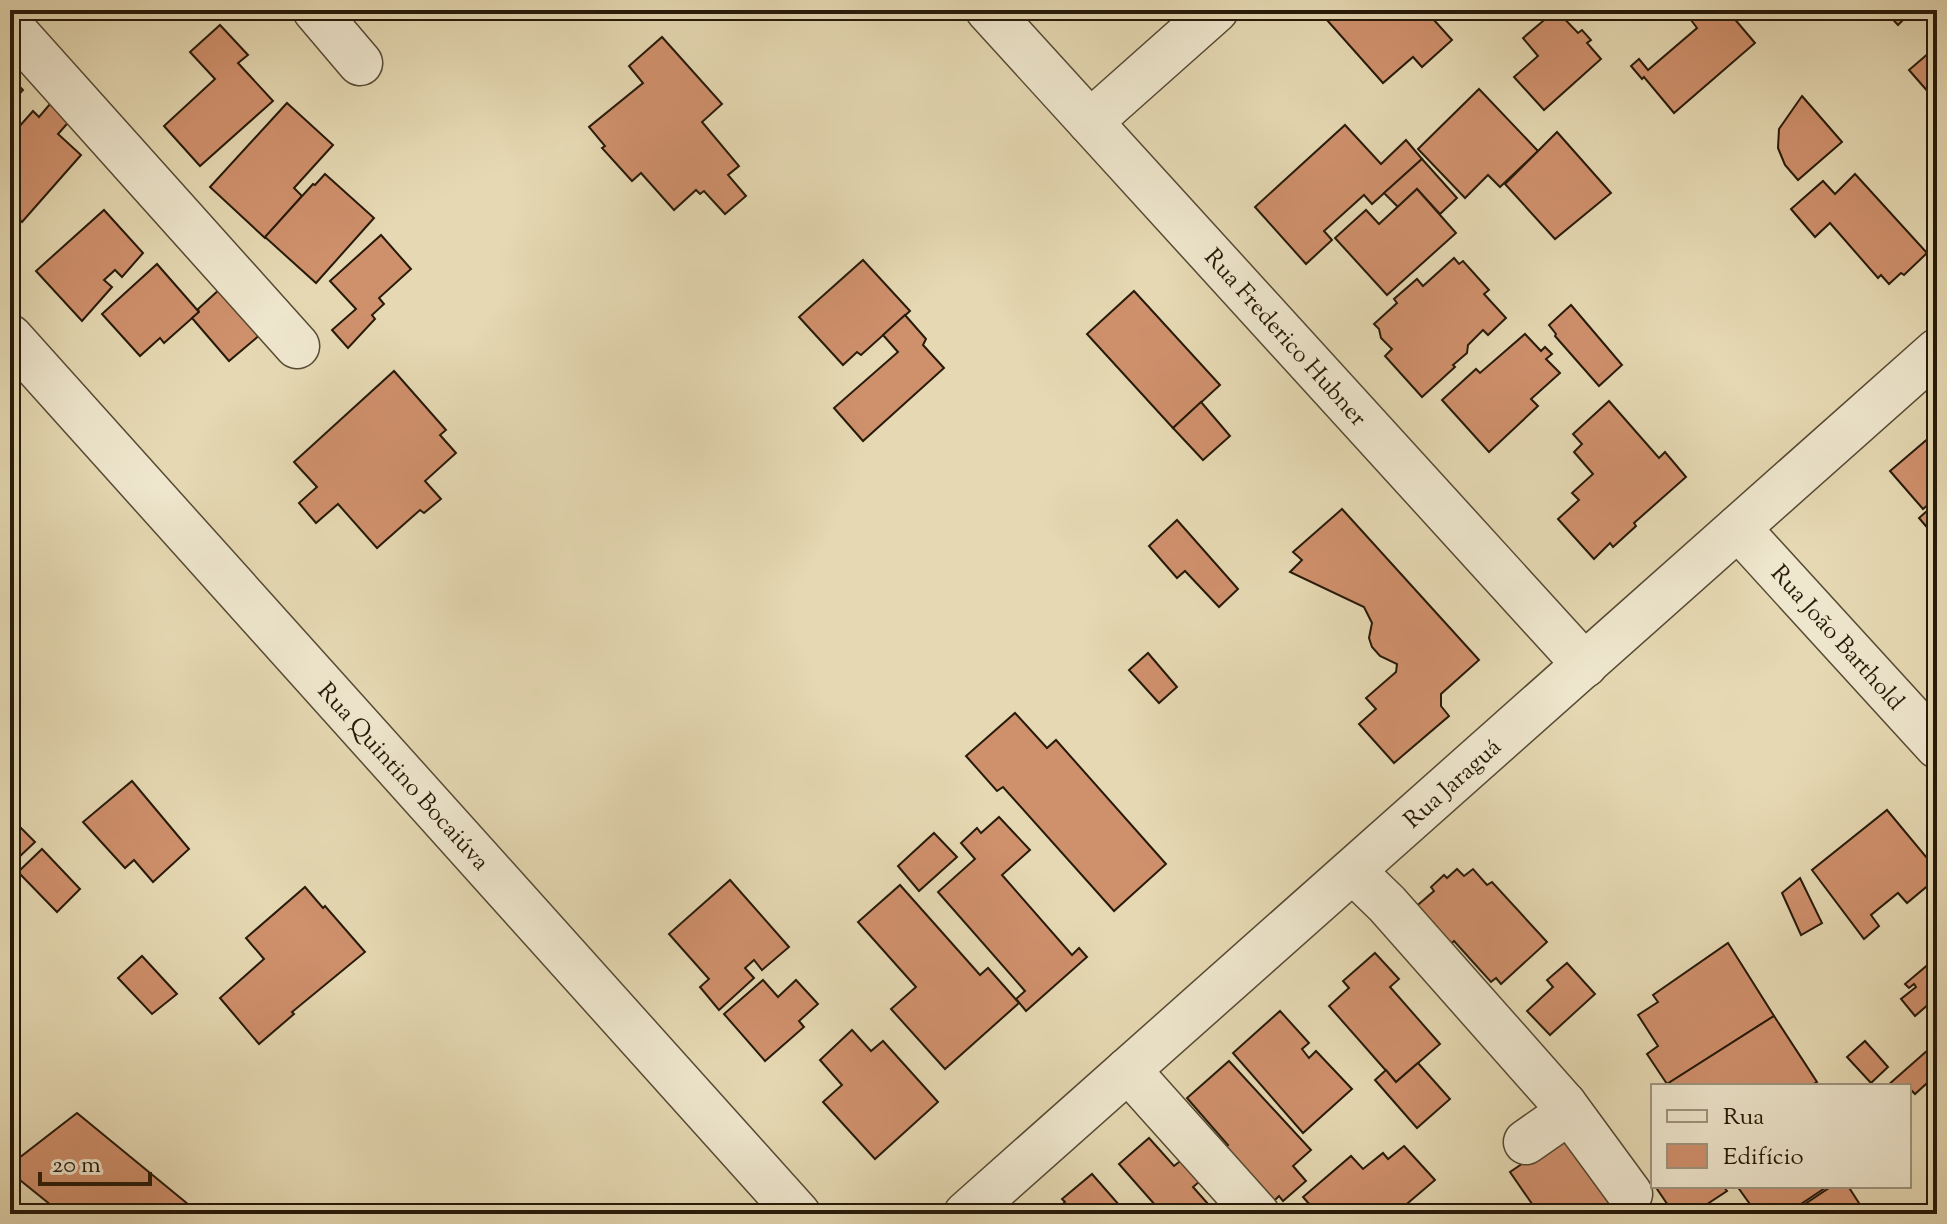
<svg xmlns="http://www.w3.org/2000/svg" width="1947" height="1224" font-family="'Sorts Mill Goudy',serif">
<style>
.building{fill:#cf906c;stroke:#271a09;stroke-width:2}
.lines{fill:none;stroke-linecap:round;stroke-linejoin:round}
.minor-casing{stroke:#564a33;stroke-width:47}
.minor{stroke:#eee6cd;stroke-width:44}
.labels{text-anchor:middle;stroke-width:6;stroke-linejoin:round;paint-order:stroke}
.street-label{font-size:24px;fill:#271a09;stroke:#eee6cd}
</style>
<rect width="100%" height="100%" fill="#e5d8b2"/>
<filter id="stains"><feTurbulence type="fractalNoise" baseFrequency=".0025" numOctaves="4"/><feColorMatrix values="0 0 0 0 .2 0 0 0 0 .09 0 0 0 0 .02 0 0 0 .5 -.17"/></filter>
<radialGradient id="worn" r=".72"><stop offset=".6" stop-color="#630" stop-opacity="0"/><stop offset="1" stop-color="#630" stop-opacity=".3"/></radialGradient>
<g class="building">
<polygon points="1318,10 1388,10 1396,19 1408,10 1425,10 1452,40 1422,67 1413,57 1383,83"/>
<polygon points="1556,10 1578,33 1582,30 1591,40 1587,43 1601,59 1544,110 1514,77 1538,56 1523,38"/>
<polygon points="1702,10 1727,10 1755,43 1674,113 1644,77 1642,79 1631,66 1639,59 1648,70 1697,28 1691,20"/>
<polygon points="1884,10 1913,10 1898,25"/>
<polygon points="220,25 248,55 238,63 273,101 200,166 164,126 215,79 190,52"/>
<polygon points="662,37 722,104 702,122 739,166 728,175 746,196 725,214 704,191 700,194 696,190 674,210 641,173 632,181 602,148 605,146 589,127 643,83 629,66"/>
<polygon points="1937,46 1937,102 1909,70"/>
<polygon points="10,77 23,90 10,104"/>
<polygon points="1479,89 1538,151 1500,187 1488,175 1465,198 1418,149"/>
<polygon points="1802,96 1842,142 1798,180 1785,165 1778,148 1779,129"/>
<polygon points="56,97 74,116 58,134 81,155 22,222 15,215 10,217 10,137 33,111 39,117"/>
<polygon points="287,103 333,145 294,188 302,196 265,238 210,187"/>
<polygon points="1345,125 1381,164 1406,140 1422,159 1372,204 1364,195 1324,231 1332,240 1306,264 1255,207"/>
<polygon points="1557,132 1611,193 1555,239 1505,184"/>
<polygon points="1422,159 1457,198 1440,214 1417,189 1398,207 1384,193"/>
<polygon points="325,174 374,218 316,283 265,237 313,184 315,185"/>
<polygon points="1855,174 1927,253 1904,275 1901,273 1889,284 1881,275 1878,278 1830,223 1815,237 1791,209 1823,181 1835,194"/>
<polygon points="1417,189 1456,233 1387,295 1335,238 1366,210 1379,224"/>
<polygon points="104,210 143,253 122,277 115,270 104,280 112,287 82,321 36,271"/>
<polygon points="381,235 411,269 379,298 384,304 372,315 375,319 348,348 332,330 356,309 330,281"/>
<polygon points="1454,258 1459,264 1463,261 1489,290 1484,294 1506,318 1488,335 1483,330 1468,345 1467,353 1453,365 1455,367 1422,397 1385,356 1392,349 1381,338 1379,329 1374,324 1397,303 1394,299 1417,279 1423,286"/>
<polygon points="863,260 910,311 861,355 857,352 843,365 799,317"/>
<polygon points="157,264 199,312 164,343 160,338 140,356 102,314"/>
<polygon points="221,288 261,334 229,361 192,318 199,312 198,309"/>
<polygon points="1134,291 1220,385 1173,428 1087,334"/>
<polygon points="1571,305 1622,365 1599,386 1555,336 1556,334 1549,325"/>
<polygon points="905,315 926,339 923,345 944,368 863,441 834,408 898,352 883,335"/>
<polygon points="1525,334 1541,351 1545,347 1552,354 1546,359 1560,373 1531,399 1538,406 1489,452 1442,400 1476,369 1480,373"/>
<polygon points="394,371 446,430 440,435 456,453 425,481 441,499 424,513 420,510 377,548 338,504 316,523 299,503 317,487 294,462"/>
<polygon points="1609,401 1659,458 1665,452 1686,477 1634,523 1636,526 1613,547 1610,543 1594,559 1558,519 1579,500 1572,493 1593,474 1574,452 1582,444 1573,434"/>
<polygon points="1201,402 1230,436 1203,460 1173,428"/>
<polygon points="1937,431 1937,497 1923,509 1890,471"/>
<polygon points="1937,502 1937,539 1919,518"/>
<polygon points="1342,509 1479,660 1441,694 1441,706 1449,716 1394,763 1359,724 1376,709 1366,698 1396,672 1397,664 1380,656 1372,647 1369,638 1372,623 1364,607 1290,572 1302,560 1293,552"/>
<polygon points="1177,520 1238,589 1219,607 1185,571 1177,578 1149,546"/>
<polygon points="1148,653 1177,687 1159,703 1129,670"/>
<polygon points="1015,713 1047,748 1056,740 1166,864 1114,911 1003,787 997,791 966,756"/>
<polygon points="132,781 189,849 153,882 134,860 125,868 83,822"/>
<polygon points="1887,810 1937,870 1937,878 1907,903 1898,893 1871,915 1879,926 1864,939 1812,870"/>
<polygon points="999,817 1030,850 1002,875 1072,955 1079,948 1087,957 1026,1011 1016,999 1025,991 938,892 975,859 961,843 977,828 981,833"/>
<polygon points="17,824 35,842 18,858 10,850 10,830"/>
<polygon points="934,833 957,857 919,891 898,866"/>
<polygon points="42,849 80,889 57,912 18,872"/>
<polygon points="1457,869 1464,876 1473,869 1487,885 1492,882 1547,942 1501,984 1496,978 1491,982 1454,941 1443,952 1412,910 1434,891 1431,887 1444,875 1447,878"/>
<polygon points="1800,878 1822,923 1801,935 1782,893"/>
<polygon points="730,880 789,947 762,970 754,960 745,968 754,978 719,1010 700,987 709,979 669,934"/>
<polygon points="900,885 980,975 988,968 1019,1003 945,1069 891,1009 916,987 858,922"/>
<polygon points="305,887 323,908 325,906 365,952 292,1012 294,1014 259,1044 220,998 264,959 246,938"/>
<polygon points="1728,943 1774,1016 1667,1084 1647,1054 1658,1046 1638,1015 1658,1002 1653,995"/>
<polygon points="1375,953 1399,979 1390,987 1440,1044 1396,1082 1329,1006 1349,988 1343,981"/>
<polygon points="142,956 177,994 152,1014 118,978"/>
<polygon points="1937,957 1937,1003 1934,1005 1930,1003 1915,1016 1901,999 1916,987 1914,984 1909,988 1905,984"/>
<polygon points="1567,963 1595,994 1550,1035 1527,1011 1553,987 1547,980"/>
<polygon points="763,980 778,997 796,980 818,1004 799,1021 804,1027 765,1061 724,1014"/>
<polygon points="1280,1011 1309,1043 1302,1049 1309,1058 1316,1051 1352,1089 1303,1133 1233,1053"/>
<polygon points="1774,1016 1817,1082 1810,1086 1667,1084"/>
<polygon points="852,1030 871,1051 883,1041 938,1102 875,1159 823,1102 842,1085 820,1060"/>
<polygon points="1865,1041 1888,1067 1871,1083 1847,1057"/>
<polygon points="1937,1042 1937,1074 1915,1094 1911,1090 1909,1092 1909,1086 1887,1086"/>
<polygon points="1229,1061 1311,1150 1293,1166 1306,1181 1283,1201 1279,1196 1273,1202 1224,1148 1228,1145 1187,1098"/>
<polygon points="1418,1063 1450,1099 1417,1128 1375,1080 1386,1070 1396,1082"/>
<polygon points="77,1113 200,1214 62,1214 10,1172 10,1165"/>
<polygon points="1563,1136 1619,1214 1539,1214 1510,1172"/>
<polygon points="1149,1138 1174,1166 1188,1155 1206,1176 1193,1187 1217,1214 1163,1214 1119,1164"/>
<polygon points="1404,1146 1435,1180 1395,1214 1318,1214 1303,1197 1351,1156 1363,1169 1383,1153 1388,1159"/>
<polygon points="1092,1174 1127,1214 1061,1214 1057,1209 1065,1202 1062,1199"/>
<polygon points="1655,1186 1723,1186 1727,1191 1692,1214 1674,1214"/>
<polygon points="1737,1186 1828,1186 1786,1214 1757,1214"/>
<polygon points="1832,1186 1848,1186 1866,1214 1790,1214"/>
</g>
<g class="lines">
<g class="minor-casing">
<g id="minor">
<polyline points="315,10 360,63"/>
<polyline points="988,10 1585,665"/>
<polyline points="10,26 297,346"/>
<polyline points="1090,122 1216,10"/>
<polyline points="10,337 798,1214"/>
<polyline points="1738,528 1937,746"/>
<polyline points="1353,871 1387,904 1564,1104 1563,1115 1559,1119 1526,1142"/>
<polyline points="1128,1070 1257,1214"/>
<polyline points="1564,1104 1630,1194"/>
<polyline points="966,1214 1937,351"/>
</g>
</g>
<use href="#minor" class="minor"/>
</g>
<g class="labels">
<g class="street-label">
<text transform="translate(1286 337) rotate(48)" y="8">Rua Frederico Hubner</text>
<text transform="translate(1838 637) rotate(48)" y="8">Rua João Barthold</text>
<text transform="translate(404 776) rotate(48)" y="8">Rua Quintino Bocaiúva</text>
<text transform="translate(1452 783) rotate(-42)" y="8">Rua Jaraguá</text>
</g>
</g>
<rect width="1947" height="1224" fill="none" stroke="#e5d8b2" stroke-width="40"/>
<rect x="12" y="12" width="1923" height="1200" fill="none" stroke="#271a09" stroke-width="4"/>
<rect x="20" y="20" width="1907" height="1184" fill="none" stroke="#271a09" stroke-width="2"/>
<rect x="1651" y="1084" width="260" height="104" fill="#eee6cd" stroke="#9e947f" stroke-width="2"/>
<rect x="1667" y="1110" width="40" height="12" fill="#eee6cd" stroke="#9e947f" stroke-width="2"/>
<text x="1723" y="1124" font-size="24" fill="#271a09">Rua</text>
<rect x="1667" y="1144" width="40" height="24" fill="#cf906c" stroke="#9e947f" stroke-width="2"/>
<text x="1723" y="1164" font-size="24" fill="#271a09">Edifício</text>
<path d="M40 1172v12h110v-12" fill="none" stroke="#271a09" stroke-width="4"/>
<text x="52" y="1172" font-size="24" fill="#271a09" stroke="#eee6cd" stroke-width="6" paint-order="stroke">20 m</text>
<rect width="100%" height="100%" filter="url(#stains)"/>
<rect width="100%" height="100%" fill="url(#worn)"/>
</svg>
